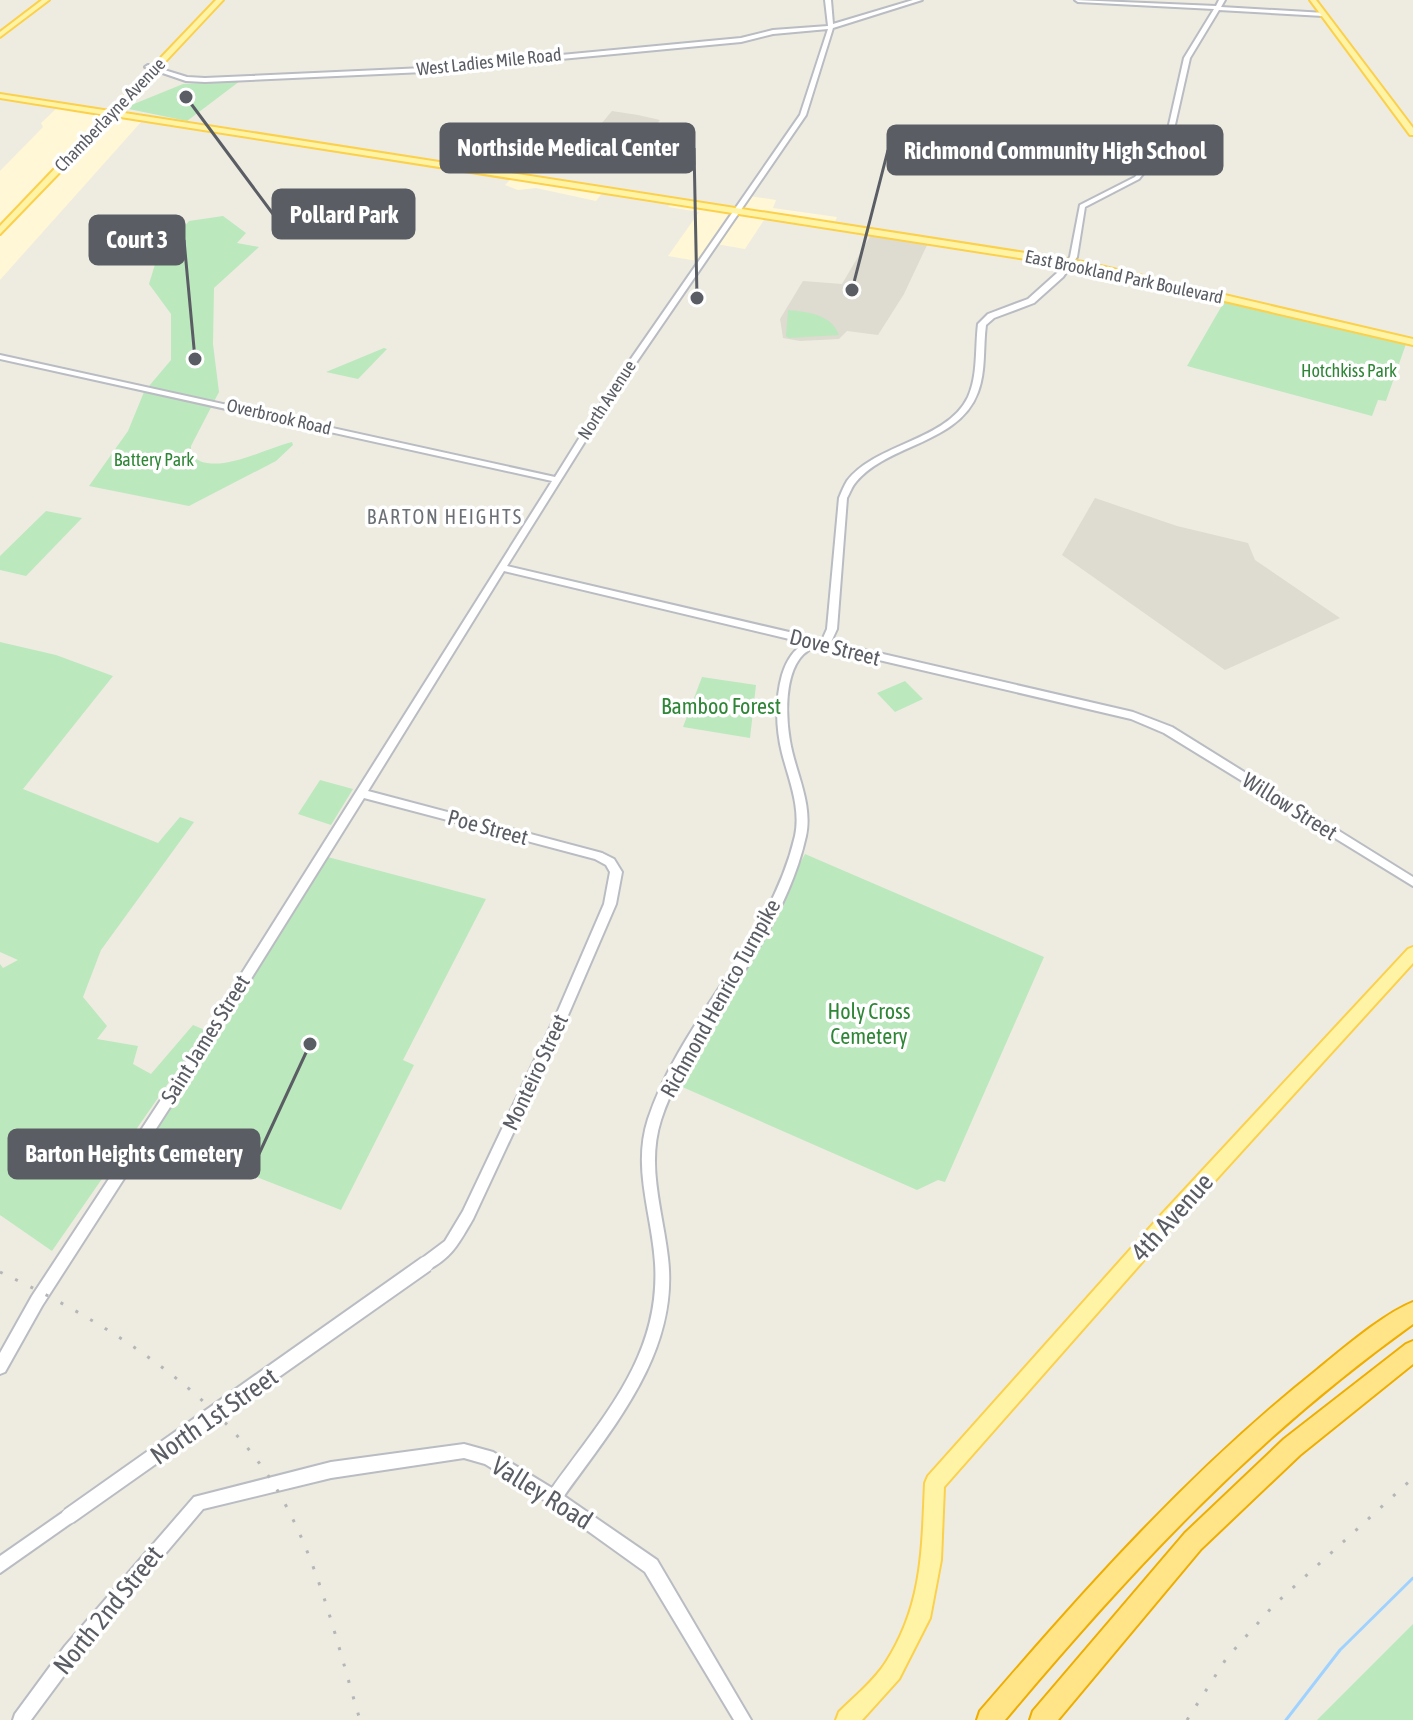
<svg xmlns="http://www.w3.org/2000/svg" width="1413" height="1720" font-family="'Asap Condensed',sans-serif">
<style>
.commercial{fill:#fff7d5}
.education{fill:#dedbd0}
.green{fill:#bce8bd}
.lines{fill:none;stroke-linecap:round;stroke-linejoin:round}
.stream{stroke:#a0d2ff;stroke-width:3}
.minor-casing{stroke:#b9bcc2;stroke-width:4}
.major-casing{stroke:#fbd04d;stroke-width:4}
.highway-casing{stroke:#efad00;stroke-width:4}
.minor{fill:#fff;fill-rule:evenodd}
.major{fill:#fff4a5;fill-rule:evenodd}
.highway{fill:#ffe587;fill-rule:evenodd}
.rail{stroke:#b5b6b7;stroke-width:3;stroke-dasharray:3 14;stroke-linecap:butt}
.minor-bridge-casing{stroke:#b9bcc2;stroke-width:19;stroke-linecap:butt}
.minor-bridge{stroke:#fff;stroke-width:15}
.labels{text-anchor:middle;stroke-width:7;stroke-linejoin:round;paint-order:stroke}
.far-street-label{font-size:18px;fill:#5a5e64;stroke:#fff}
.far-park-label{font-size:18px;fill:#2e8636;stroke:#fff}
.far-neighbourhood-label{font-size:20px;letter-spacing:2px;fill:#6b7076;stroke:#fff}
.street-label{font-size:22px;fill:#5a5e64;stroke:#fff}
.park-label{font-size:22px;fill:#2e8636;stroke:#fff}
.near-street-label{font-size:26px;fill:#5a5e64;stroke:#fff}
.leader{fill:none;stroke:#5a5e64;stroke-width:3}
.callout-dot{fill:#5a5e64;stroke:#fff;stroke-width:3}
.callout{fill:#5a5e64;stroke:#5a5e64;stroke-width:3}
.callout-label{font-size:24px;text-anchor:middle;font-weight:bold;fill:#fff}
</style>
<rect width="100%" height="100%" fill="#eeece1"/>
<g class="commercial">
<polygon points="59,106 142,121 0,280 0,171 43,127 41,123"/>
<polygon points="513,177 603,192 596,201 536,188 518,190 505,185"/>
<polygon points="750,196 776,200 773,208 837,217 834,224 740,209"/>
<polygon points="673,202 730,212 697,261 668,256 699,212 668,207"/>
<polygon points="738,213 766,217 745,249 716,244"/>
</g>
<g class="education">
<polygon points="612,111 638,115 660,120 645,138 621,135 616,139 591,136"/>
<polygon points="871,235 928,243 904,294 878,335 847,331 839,339 800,341 783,338 780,319 803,281 842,284"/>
<polygon points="1095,498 1177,526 1248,543 1255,560 1340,618 1225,670 1062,555"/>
</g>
<g class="green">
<polygon points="240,81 187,121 124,108 183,84"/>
<path d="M 223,216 L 246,233 L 237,243 L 259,247 L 214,288 L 213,344 L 219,392 L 191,446 L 191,454 C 210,479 266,448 292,442 L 293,445 L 276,461 L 189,506 L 89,486 L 128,431 L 144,392 L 171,360 L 171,314 L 149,284 L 156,261 L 189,221 Z"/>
<polygon points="1224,302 1406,344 1386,401 1378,400 1372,416 1187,366"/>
<path d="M 788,310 C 808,312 831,314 839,335 L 789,338 L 786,336 Z"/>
<polygon points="384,348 387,349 358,379 326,372"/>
<polygon points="46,511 82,518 26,576 0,570 0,556"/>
<polygon points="0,642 56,655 113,676 23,789 158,843 180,817 194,822 101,950 83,997 107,1026 97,1039 138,1046 133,1064 151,1074 193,1025 205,1030 52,1251 0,1215 0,964 3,968 18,960 0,952"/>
<polygon points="702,677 756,685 750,738 683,727"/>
<polygon points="905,681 923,699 895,712 877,693"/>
<polygon points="320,780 353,789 331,825 298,814"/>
<polygon points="805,854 1044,957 945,1182 938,1180 917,1190 680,1086"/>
<polygon points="324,856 486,899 403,1060 414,1065 341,1210 152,1136"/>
<polygon points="1413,1624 1413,1720 1317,1720"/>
</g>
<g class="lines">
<polyline class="stream" points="1286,1720 1340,1650 1413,1578"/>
<g class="minor-casing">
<g id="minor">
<path d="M 825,0 L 831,0 L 833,24 L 913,0 L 922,0 L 833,28 L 806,115 L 616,392 L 507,566 L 819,639 L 823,638 L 827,629 L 839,498 C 841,493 844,486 847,481 C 876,443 947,441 968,397 C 978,375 975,348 978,324 L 988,314 L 1028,299 L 1057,273 L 1070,257 L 1080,205 L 1135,177 L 1166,138 L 1184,58 L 1214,9 L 1078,2 L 1075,0 L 1216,6 L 1219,0 L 1225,0 L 1221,7 L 1325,13 L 1323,16 L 1219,10 L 1190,58 L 1172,138 L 1139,179 L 1085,207 L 1077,257 L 1063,277 L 1034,303 L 994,318 L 986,325 C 983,347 986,371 978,392 C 959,444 889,443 856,482 C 852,486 850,493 847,498 L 837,629 L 831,642 L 1133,712 L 1172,727 L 1413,877 L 1413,886 L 1164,733 L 1131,719 L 819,646 C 783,654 785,712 790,741 C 795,772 813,803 806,836 C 790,908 746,967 708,1029 C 690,1058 671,1088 661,1120 C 646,1166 663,1212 668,1258 C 679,1351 615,1425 564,1496 L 657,1560 L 751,1720 L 734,1720 L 645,1572 L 549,1503 L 485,1464 L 464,1458 L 331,1478 L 203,1509 L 77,1658 L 31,1720 L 13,1720 L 15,1714 L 65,1646 L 194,1497 L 331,1462 L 464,1444 L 493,1452 L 552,1488 C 602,1418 661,1356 655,1263 C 652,1214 632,1168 648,1119 C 682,1017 770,943 795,836 C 801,808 789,780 782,753 C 776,729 775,700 782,675 C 786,662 793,649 806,643 L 504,571 L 368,791 L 602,853 L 614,859 L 622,872 L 616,904 L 569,1013 L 473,1219 C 459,1243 452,1258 426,1271 L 421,1269 L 419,1264 L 421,1259 L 445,1241 L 463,1211 L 557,1013 L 604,904 L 610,872 L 606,865 L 595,859 L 364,798 L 199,1062 L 42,1306 L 5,1372 L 0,1374 L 0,1353 L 32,1296 L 191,1054 L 552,481 L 0,359 L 0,355 L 555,477 L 608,392 L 800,115 L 828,29 L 773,34 L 741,42 L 424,72 L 205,82 L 186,81 L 145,67 L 148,65 L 187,77 L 205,78 L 424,68 L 741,38 L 773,30 L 828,26 Z"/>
<polygon points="69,1508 74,1511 77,1516 74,1521 0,1573 0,1556"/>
</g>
</g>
<g class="major-casing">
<g id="major">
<polygon points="42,0 49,0 0,37 0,32"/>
<polygon points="216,0 223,0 118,112 1083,262 1413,339 1413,345 1083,268 114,116 0,234 0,226 106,115 0,98 0,94 110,111"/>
<polygon points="1310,0 1316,0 1413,128 1413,135 1410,135"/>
<path d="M 1413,947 L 1413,963 L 1173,1227 L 944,1487 L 941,1560 L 930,1618 L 899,1679 L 862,1720 L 836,1720 L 839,1712 C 854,1697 874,1681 886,1662 C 923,1604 922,1549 925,1483 L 928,1476 L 1161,1215 L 1408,949 Z"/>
</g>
</g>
<g class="highway-casing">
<g id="highway">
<path d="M 1413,1302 L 1413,1324 C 1254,1438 1130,1571 1005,1720 L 977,1720 L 980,1711 C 1085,1589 1192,1469 1318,1369 C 1344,1348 1383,1314 1413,1302 Z"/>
<polygon points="1413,1341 1413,1364 1300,1455 1201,1549 1058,1720 1030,1720 1033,1711 1185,1533 1284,1439 1406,1344"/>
</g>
</g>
<use href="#minor" class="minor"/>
<use href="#major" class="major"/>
<use href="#highway" class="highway"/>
<g class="rail">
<path d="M 0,1272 C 106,1322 227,1396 284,1502 C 321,1570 338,1647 360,1720"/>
<polyline points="1187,1720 1226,1659 1273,1606 1413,1478"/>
</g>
<g class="minor-bridge-casing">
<polyline id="minor-bridge" points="69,1516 426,1264"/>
</g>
<use href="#minor-bridge" class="minor-bridge"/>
</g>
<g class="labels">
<g class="far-street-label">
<text transform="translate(489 62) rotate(-6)" y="6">West Ladies Mile Road</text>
<text transform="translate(110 115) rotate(-46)" y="6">Chamberlayne Avenue</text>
<text transform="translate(1124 277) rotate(12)" y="6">East Brookland Park Boulevard</text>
<text transform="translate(607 400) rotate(-57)" y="6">North Avenue</text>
<text transform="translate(279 417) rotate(13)" y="6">Overbrook Road</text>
</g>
<g class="far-park-label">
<text x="1349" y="377">Hotchkiss Park</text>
<text x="154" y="466">Battery Park</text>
</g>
<g class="far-neighbourhood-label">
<text x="445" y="524">BARTON HEIGHTS</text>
</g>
<g class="street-label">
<text transform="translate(835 647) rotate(14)" y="8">Dove Street</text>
<text transform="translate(1290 806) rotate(32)" y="8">Willow Street</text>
<text transform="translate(488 827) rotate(15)" y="8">Poe Street</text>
<text transform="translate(720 998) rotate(-61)" y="8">Richmond Henrico Turnpike</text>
<text transform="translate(205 1039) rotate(-58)" y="8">Saint James Street</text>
<text transform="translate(535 1072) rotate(-65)" y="8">Monteiro Street</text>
</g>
<g class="park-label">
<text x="721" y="714">Bamboo Forest</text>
<text x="869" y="1019">Holy Cross<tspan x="869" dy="25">Cemetery</tspan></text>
</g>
<g class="near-street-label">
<text transform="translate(1172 1217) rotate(-48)" y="9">4th Avenue</text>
<text transform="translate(214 1416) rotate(-35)" y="9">North 1st Street</text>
<text transform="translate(542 1493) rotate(32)" y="9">Valley Road</text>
<text transform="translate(108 1610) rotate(-51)" y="9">North 2nd Street</text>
</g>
</g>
<path class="leader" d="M697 298L694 148M852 290L888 150M186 97L273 214M195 359L184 240M310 1044L259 1154"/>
<g class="callout-dot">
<circle cx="697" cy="298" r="8"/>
<circle cx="852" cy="290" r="8"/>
<circle cx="186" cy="97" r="8"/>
<circle cx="195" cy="359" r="8"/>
<circle cx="310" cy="1044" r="8"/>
</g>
<g class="callout">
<rect x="441" y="124" width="253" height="48" rx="8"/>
<rect x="888" y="126" width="334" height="48" rx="8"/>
<rect x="273" y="190" width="141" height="48" rx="8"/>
<rect x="90" y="216" width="94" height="48" rx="8"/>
<rect x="9" y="1130" width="250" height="48" rx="8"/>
</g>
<g class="callout-label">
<text x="568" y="156">Northside Medical Center</text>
<text x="1055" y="159">Richmond Community High School</text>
<text x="344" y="223">Pollard Park</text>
<text x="137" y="248">Court 3</text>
<text x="134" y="1162">Barton Heights Cemetery</text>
</g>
</svg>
